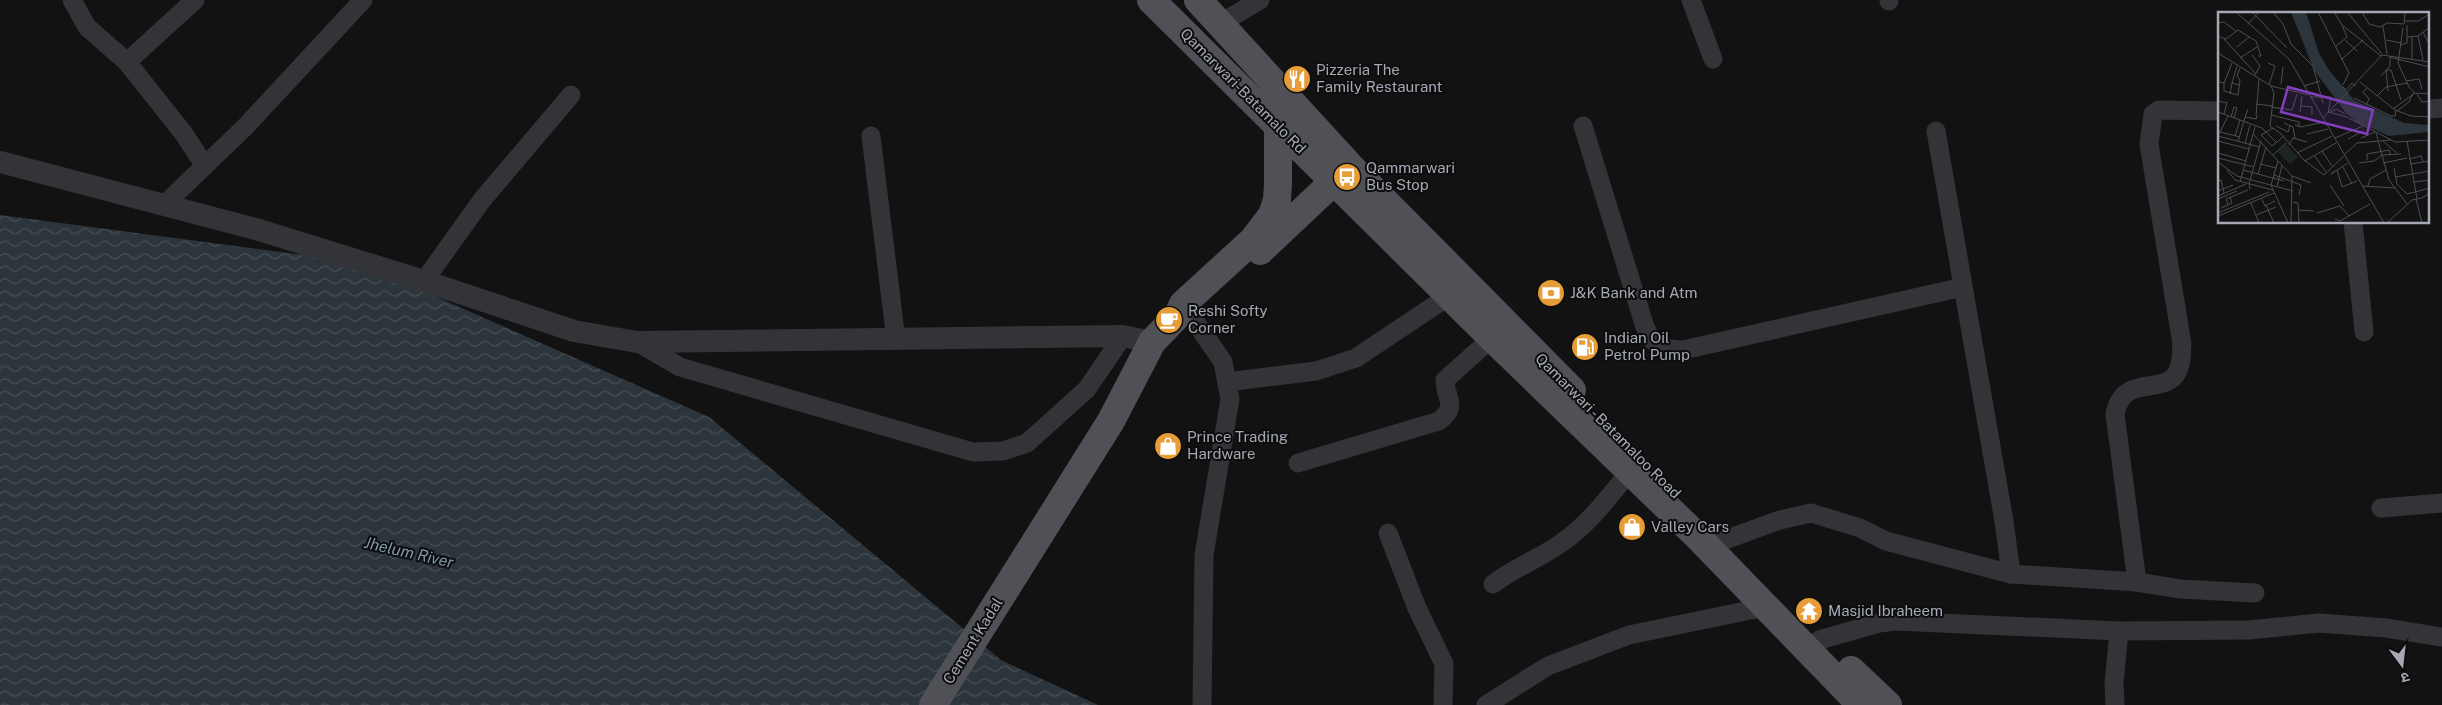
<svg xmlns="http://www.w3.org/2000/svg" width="2442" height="705" font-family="'Public Sans','Noto Sans Devanagari',sans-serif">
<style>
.water{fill:url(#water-waves)}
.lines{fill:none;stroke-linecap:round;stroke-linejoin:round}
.minor{stroke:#333438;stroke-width:19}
.tertiary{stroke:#333438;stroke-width:22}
.primary{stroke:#4f5156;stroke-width:28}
.labels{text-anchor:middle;stroke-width:4;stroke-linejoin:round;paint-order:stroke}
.poi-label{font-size:15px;fill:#a4a9b3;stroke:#0d0d0e;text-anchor:start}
.street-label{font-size:15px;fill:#a4a9b3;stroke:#0d0d0e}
.water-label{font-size:16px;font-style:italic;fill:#7c9aac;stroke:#0d0d0e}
.inset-road{fill:none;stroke:#4c4e53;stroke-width:1}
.view{fill:#813fbd;fill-opacity:0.15;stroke:#813fbd;stroke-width:2.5}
.inset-edge{fill:none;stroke:#a4a9b3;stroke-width:2.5}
</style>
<defs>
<pattern id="water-waves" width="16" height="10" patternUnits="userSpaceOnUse" patternTransform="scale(1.25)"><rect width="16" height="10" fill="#2c353b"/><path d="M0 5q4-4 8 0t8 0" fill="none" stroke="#484f55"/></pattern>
</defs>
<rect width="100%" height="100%" fill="#121213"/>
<polygon class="water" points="0,215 357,262 709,417 1001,660 1098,705 0,705"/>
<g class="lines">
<g class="minor">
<polyline points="72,0 87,27 127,62 184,134 205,166"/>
<polyline points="1691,0 1713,59"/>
<polyline points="1889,0 1889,1"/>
<polyline points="1221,23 1260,0"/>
<polyline points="127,62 195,0"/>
<polyline points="2428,109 2442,108"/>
<path d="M 1583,126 L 1645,327 C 1655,348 1659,349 1683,350 L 1963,287"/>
<polyline points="1936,131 2004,521 2011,574"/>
<polyline points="871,136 896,340"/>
<polyline points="164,205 246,126 363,0"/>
<polyline points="2353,222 2364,332"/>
<polyline points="424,281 482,200 571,95"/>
<polyline points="1183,304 1223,362 1230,399 1204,555 1202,705"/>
<polyline points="637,342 680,367 973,452 1003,451 1027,443 1087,389 1123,336"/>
<polyline points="1227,382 1316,371 1356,358 1449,296"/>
<path d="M 1298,463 L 1439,421 C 1459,406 1445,398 1445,380 L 1492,338"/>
<polyline points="2381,508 2442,503"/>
<polyline points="1388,533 1417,608 1444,664 1443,705"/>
<polyline points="1722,541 1780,520 1811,513 1860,528 1886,541 2011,574 2137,582 2180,589 2255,593"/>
<path d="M 2137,582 L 2115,414 C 2124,368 2172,402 2180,364 C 2182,358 2181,351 2182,344 L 2149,144 L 2153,114 L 2159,110 L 2220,111"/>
<path d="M 1493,584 C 1514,568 1538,559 1560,544 C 1588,525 1608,498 1630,471"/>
<polyline points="1819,640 1879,623 1896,621 2119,631 2249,630 2319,623 2386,628 2442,637"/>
<polyline points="1486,705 1548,666 1629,635 1765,607"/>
<polyline points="2115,705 2114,683 2119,631"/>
</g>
<polyline class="tertiary" points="0,162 259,230 424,281 574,331 637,342 1123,336 1152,342"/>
<g class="primary">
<polyline points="1151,0 1492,338 1698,537 1861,705"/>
<polyline points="1198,0 1350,166 1572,390"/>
<polyline points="1260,251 1347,169"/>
<polyline points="1851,670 1888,705"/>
<polyline points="933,705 1111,421 1152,342 1178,315 1183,304 1253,240 1272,215 1277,200 1278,183 1278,125"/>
</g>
</g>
<defs>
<g id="restaurant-disc" transform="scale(1.4375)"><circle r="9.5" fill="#e69d37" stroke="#0d0d0e"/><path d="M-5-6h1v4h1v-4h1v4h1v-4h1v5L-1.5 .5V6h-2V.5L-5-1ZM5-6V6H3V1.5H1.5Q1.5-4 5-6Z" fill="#fff"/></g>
<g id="bus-disc" transform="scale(1.4375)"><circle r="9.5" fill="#e69d37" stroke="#0d0d0e"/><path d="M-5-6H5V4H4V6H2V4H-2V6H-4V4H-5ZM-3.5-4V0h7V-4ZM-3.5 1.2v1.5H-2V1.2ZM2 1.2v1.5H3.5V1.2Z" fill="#fff"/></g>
<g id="bank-disc" transform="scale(1.4375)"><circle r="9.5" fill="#e69d37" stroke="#0d0d0e"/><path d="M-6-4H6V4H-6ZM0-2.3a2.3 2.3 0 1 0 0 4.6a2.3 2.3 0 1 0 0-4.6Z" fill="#fff"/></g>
<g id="cafe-disc" transform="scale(1.4375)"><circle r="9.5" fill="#e69d37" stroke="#0d0d0e"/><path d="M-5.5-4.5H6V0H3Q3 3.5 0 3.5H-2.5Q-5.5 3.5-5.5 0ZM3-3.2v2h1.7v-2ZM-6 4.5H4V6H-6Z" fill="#fff"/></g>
<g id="fuel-disc" transform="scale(1.4375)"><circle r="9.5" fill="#e69d37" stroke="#0d0d0e"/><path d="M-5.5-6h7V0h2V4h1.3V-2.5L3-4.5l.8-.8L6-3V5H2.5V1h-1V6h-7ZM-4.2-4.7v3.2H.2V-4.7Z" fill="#fff"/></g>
<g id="shop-disc" transform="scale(1.4375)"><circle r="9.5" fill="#e69d37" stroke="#0d0d0e"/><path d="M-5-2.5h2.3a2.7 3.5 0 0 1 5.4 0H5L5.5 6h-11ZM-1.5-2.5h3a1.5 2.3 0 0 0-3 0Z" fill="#fff"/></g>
<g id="temple-disc" transform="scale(1.4375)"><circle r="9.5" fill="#e69d37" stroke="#0d0d0e"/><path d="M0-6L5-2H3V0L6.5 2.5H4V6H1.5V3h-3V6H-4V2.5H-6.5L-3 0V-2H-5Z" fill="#fff"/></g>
</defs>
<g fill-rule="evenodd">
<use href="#restaurant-disc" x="1297" y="79"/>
<use href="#bus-disc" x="1347" y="177"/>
<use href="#bank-disc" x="1551" y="293"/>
<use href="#cafe-disc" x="1169" y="320"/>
<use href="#fuel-disc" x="1585" y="347"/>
<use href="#shop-disc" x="1168" y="446"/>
<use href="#shop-disc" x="1632" y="527"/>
<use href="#temple-disc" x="1809" y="611"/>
</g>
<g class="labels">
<g class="poi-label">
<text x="1316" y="75">Pizzeria The<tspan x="1316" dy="17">Family Restaurant</tspan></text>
<text x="1366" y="173">Qammarwari<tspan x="1366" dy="17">Bus Stop</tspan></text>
<text x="1570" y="298">J&amp;K Bank and Atm</text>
<text x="1188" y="316">Reshi Softy<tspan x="1188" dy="17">Corner</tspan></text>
<text x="1604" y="343">Indian Oil<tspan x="1604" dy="17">Petrol Pump</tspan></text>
<text x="1187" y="442">Prince Trading<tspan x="1187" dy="17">Hardware</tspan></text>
<text x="1651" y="532">Valley Cars</text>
<text x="1828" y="616">Masjid Ibraheem</text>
</g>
<g class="street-label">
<text transform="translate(1243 91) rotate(45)" y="5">Qamarwari-Batamalo Rd</text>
<text transform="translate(1608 426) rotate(45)" y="5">Qamarwari - Batamaloo Road</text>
<text transform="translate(973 641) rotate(-58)" y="5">Cement Kadal</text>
</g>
<g class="water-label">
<text transform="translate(409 552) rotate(13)" y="6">Jhelum River</text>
</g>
</g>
<g transform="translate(2218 12)">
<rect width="211" height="211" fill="#121213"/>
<path d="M 68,132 L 80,145 L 72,152 L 59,140 Z" fill="#1e251e"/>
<path d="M 73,0 L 88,0 L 101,41 L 110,57 L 136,88 L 186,111 L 211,113 L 211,120 L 171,124 L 139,110 L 128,101 L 96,58 Z" fill="#2c353b"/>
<path class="inset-road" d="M 18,0 L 71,47 L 166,211M 34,0 L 69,36M 55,0 L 65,12 L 73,32 L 95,54 L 105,91M 100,0 L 131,61 L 125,73M 116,0 L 124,13 L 163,44M 129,0 L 164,42M 144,0 L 151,12 L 162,15 L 169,11 L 186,12 L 187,0M 186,9 L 200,9 L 212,2M 0,11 L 6,10 L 18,19M 30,12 L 41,0M 165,14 L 169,42M 185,16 L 180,51 L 191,75 L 197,81M 205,20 L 212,34M 0,24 L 8,27 L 20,18 L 38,29 L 43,44 L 40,44M 200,24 L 205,48M 189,25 L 200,24 L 212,15M 6,27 L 38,62M 127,28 L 139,39M 168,28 L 183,31M 182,33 L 189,31 L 189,13M 19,35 L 31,25M 117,35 L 129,25 L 124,13M 0,41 L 53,74 L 56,81 L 52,114 L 63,122 L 87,149 L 118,131M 34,43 L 42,54 L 37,63M 171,45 L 212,55M 22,46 L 39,35M 194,47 L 194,25M 123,48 L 145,28M 50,51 L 57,54 L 51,73M 168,58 L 173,58 L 183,88M 168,58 L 170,79M 163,64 L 172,54 L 172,46M 188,69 L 201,67 L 204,77M 1,70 L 6,71 L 14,51M 142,70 L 177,98 L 193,104 L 212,105M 6,71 L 6,79 L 20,83 L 22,68 L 19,64 L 22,56M 14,71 L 19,54M 63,72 L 65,55M 53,74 L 91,83M 86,74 L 102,69M 124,74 L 128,78 L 134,71 L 138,74M 12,82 L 14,71 L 21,73M 199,82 L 204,90 L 212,89M 159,84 L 168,75 L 189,71M 92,85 L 113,85 L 110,101M 136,86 L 173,104 L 177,104 L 178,98M 0,89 L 9,91 L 6,102M 38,92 L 54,94M 148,93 L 151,87 L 145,80 L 149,76M 83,94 L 94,95 L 94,103M 53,95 L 74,98 L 79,82M 30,97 L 27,105 L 38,107 L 39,104M 175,97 L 197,81 L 212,82M 179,99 L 191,90 L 195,81M 0,100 L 44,116 L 59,131M 82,100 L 84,84M 111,100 L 129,105 L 177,130 L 212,128M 113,100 L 118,97 L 127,102M 53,103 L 81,110 L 81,115M 38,104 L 41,67M 13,105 L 16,95 L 19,96 L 16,106M 105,106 L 164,43 L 212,50M 66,111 L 75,115 L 77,127M 77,113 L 83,115 L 106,110M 58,114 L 70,120 L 72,114M 55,116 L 43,123 L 54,134 L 65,125M 2,120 L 22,125M 158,121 L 171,168 L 189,192M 35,122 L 74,164 L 73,211M 89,122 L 110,117M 0,124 L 42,135M 0,124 L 10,104M 17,124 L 22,108M 117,126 L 145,114M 143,126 L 157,120M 130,127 L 145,119M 0,129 L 31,137M 165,129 L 179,141M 189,129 L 199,187M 20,130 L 27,105M 27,131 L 32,113M 71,133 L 75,126 L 89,130M 104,139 L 114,154M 0,141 L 28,149M 79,141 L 114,124M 55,143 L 68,131M 96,143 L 108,160M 126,143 L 139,131 L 173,128M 0,146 L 36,155M 191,147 L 203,144 L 205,150M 149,148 L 149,142 L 171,138 L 173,143M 60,149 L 53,173 L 70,211M 87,149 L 106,163 L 126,144M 0,150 L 19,164 L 75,179M 141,151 L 156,149 L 164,143 L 183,142M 165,151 L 189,146M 43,152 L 58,156M 192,152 L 212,149M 125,155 L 134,172M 176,156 L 179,172 L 189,182 L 212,176M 9,158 L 17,168 L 55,178M 25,158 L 66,169M 119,158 L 124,175 L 139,169M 117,159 L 113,162 L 130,151M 40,162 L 48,135M 56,163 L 83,173 L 81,183M 74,164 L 93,171M 177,165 L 212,159M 0,169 L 3,168 L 6,181M 22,170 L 37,115M 195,170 L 212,168M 112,173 L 126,194M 144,174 L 178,176M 150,174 L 152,167 L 168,158M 59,175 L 64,153M 32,177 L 31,172 L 43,129M 0,179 L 15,173M 0,184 L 28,172M 0,187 L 19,179M 44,187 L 47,194 L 57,189M 198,187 L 204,211M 75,190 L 80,191 L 81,211M 33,191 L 41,211M 10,193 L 8,187 L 30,178M 48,193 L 56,211M 3,196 L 14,191 L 12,185M 80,198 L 96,199M 0,201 L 51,180M 99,201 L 122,194 L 131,204M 38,203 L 58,195M 0,204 L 56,181M 117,207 L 122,209 L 152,192M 169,211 L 194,188 L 204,186 L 212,181"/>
<path class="view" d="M 70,75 L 155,98 L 149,122 L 63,100 Z"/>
<rect width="211" height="211" class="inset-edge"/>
</g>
<g transform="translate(2402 665) rotate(165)" stroke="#0d0d0e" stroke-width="4" paint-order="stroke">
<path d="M0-4L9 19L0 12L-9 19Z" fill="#a4a9b3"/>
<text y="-8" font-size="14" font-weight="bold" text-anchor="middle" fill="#a4a9b3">उ</text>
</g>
</svg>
